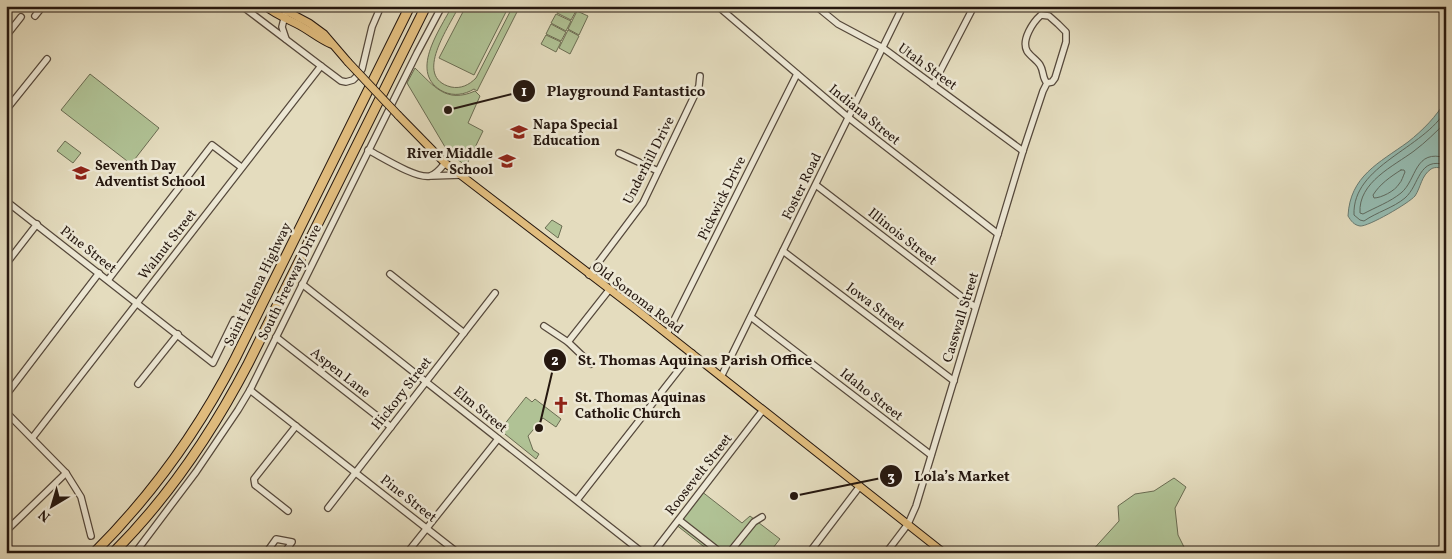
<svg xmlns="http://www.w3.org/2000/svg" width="1452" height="559" font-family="Vollkorn,serif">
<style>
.green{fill:#b0c295;stroke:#6a6c52}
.water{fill:#95bcb2;stroke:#687a71}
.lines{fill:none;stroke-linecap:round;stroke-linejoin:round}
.shore{stroke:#5d6a60;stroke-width:1}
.minor-casing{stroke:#55483b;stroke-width:8}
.major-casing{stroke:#25170f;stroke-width:9}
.highway-casing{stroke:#25170f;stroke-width:11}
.minor{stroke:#ede8d5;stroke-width:5.5}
.major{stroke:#e2be7f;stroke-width:7}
.highway{stroke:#e2be7f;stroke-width:9}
.major-bridge-casing{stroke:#25170f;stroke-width:9;stroke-linecap:butt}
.major-bridge{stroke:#e2be7f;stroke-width:7}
.labels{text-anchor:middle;stroke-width:5;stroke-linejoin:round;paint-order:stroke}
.street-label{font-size:14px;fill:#25170f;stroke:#ede8d5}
.poi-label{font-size:14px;font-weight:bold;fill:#25170f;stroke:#ede8d5;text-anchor:start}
.leader{fill:none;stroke:#25170f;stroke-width:2}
.callout-dot{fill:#25170f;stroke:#ede8d5;stroke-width:2}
.mark-label{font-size:15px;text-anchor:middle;font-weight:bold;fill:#fff}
.callout-label{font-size:15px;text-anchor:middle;font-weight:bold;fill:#25170f;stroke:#ede8d5;stroke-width:5;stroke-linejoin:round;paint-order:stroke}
</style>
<rect width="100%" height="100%" fill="#e4dcbe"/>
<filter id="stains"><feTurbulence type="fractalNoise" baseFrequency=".004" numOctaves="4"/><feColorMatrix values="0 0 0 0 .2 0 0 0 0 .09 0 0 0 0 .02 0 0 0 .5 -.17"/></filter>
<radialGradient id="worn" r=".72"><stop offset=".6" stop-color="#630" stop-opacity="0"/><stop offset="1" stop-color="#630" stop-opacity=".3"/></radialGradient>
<g class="green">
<path d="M 452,6 L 459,6 C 450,26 412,77 451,87 C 461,89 469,85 476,78 L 513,6 L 520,6 L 477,91 L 474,89 C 464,95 454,96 444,92 C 407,74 440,30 452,6 Z"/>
<polygon points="466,6 509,6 474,75 439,58"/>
<polygon points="560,6 567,6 576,11 571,20 557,13"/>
<polygon points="577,11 588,16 579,35 568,29"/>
<polygon points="556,14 571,21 566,31 551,23"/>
<polygon points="551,24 566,32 561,41 546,34"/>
<polygon points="568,30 579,36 570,54 559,48"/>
<polygon points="546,35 561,42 556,52 541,44"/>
<path d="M 415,68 C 434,86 446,104 475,91 L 480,96 L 468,123 L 483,131 L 466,166 L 448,152 L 407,83 Z"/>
<polygon points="90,74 159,128 131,164 61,110"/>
<polygon points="65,141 81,153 73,163 57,151"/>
<polygon points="552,220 562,226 558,238 545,228"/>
<polygon points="526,397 532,402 535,399 561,419 556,427 543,418 528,436 533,450 539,454 536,459 500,430"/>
<polygon points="1174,478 1186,487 1175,508 1178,535 1187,553 1090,553 1119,521 1118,506 1135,494 1154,491"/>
<polygon points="701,491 742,523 750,516 780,539 769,553 712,553 675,524"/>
</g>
<path class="water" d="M 1446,100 L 1446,170 C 1441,168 1436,166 1431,169 C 1421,176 1421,187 1415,196 C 1409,203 1368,227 1360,226 C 1354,225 1351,221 1348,216 C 1350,176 1379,163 1408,142 C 1423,130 1436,117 1446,100 Z"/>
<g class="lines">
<g class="shore">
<path d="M 1446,110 C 1424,149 1352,165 1354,215 L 1360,220 L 1364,221 C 1377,212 1393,208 1405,198 C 1420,185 1418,156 1446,165"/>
<path d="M 1446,122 C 1436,132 1426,142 1414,151 C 1394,166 1358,182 1360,213 L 1363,214 C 1376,207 1390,202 1401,193 C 1417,180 1414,148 1446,158"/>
<path d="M 1401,170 L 1404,170 L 1405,172 C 1403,176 1402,181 1399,184 C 1395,191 1381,198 1374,198 L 1373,195 C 1380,184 1390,177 1401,170 Z"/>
</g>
<g class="minor-casing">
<g id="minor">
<polyline points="242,6 321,66 341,81 346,82 353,80 358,75 362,69 372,27 381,6"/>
<polyline points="722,6 721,9 849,118 998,234"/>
<polyline points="816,6 838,24 883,48 1023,151"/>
<polyline points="285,15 282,27 286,39"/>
<polyline points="35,16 43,6"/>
<polyline points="6,36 21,17"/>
<polyline points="933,85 974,6"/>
<polyline points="6,110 47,59"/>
<path d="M 368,150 C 382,157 416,179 430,176 C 437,174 441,168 445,163"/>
<polyline points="619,153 658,171"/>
<polyline points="432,176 461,175"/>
<polyline points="816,185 975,307"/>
<polyline points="6,201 213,363 234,320"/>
<polyline points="783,251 954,381"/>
<polyline points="6,264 37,224"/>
<polyline points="390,274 464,333"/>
<polyline points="589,275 643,203 699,86 700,76"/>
<polyline points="108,280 212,145 241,167"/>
<polyline points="302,284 643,553"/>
<polyline points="751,317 931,455"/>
<polyline points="544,326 568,342 609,290"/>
<polyline points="667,334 797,74"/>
<polyline points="276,337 391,427"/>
<polyline points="568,342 591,364"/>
<polyline points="721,377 903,6"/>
<polyline points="138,384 178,334"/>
<polyline points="250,390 458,553"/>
<polyline points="6,395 99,273"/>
<polyline points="6,412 66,473 81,497 91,536"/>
<polyline points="33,437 321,66"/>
<polyline points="577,500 692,353"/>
<polyline points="328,508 495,293"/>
<polyline points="288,511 255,485 254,479 296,426"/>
<polyline points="679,520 721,553"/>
<polyline points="6,531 66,473"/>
<polyline points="135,553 196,472 238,410 250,390 417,53 442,6"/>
<polyline points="266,553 276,539 292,542 284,553"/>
<polyline points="407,553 498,439"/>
<polyline points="653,553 763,410"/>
<polyline points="729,553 754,522 762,517"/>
<polyline points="809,553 860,486"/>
<path d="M 886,553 L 908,524 L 916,506 L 1023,151 L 1043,91 L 1047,83 L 1052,82 L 1055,78 L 1066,42 L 1066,32 L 1058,24 L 1049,16 L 1041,15 C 1033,22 1021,40 1027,51 C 1030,56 1037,60 1040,65 C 1044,71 1042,78 1047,83"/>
</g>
</g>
<g class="major-casing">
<g id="major">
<path d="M 265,6 C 275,14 285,18 297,24 C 309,30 319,39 331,44"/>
<polyline points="277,6 309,23 324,34 348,62"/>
<polyline points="398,115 445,163 638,311 944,553"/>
</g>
</g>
<g class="highway-casing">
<g id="highway">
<path d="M 94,553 C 151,496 198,431 235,359 L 410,6"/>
<path d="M 113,553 C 168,498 212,433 248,364 L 426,6"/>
</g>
</g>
<use href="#minor" class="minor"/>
<use href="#major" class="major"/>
<use href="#highway" class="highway"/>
<g class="major-bridge-casing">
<polyline id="major-bridge" points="348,62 398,115"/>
</g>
<use href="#major-bridge" class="major-bridge"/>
</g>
<defs>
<g id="school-bare" transform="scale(1.35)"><path d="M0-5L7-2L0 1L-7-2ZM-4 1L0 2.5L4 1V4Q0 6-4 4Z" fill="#8f2418" stroke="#ede8d5" stroke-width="2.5" paint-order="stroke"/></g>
<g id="church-bare" transform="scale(1.35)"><path d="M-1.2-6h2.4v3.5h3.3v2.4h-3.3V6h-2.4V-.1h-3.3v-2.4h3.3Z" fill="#8f2418" stroke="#ede8d5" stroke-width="2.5" paint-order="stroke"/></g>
</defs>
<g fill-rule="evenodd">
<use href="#school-bare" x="519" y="132"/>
<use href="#school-bare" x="507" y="161"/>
<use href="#school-bare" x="81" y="173"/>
<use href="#church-bare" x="561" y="405"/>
</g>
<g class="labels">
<g class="street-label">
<text transform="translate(928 66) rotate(36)" y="5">Utah Street</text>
<text transform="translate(865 114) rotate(39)" y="5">Indiana Street</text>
<text transform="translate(648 160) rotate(-63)" y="5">Underhill Drive</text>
<text transform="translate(801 186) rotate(-64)" y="5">Foster Road</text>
<text transform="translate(721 198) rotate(-64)" y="5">Pickwick Drive</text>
<text transform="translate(903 236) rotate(38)" y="5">Illinois Street</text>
<text transform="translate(167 244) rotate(-52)" y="5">Walnut Street</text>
<text transform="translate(89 249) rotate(38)" y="5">Pine Street</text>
<text transform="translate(289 282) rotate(-64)" y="5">South Freeway Drive</text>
<text transform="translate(257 284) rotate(-64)" y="5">Saint Helena Highway</text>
<text transform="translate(638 297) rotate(37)" y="5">Old Sonoma Road</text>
<text transform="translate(876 306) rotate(37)" y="5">Iowa Street</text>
<text transform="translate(960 317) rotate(-73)" y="5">Casswall Street</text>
<text transform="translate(341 372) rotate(38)" y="5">Aspen Lane</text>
<text transform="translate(401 393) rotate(-52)" y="5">Hickory Street</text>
<text transform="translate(872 394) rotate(38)" y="5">Idaho Street</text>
<text transform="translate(481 409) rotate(39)" y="5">Elm Street</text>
<text transform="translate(698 474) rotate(-52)" y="5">Roosevelt Street</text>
<text transform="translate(409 498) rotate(38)" y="5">Pine Street</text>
</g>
<g class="poi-label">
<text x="533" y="129">Napa Special<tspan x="533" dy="16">Education</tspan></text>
<text x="493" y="158" text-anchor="end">River Middle<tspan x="493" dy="16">School</tspan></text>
<text x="95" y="170">Seventh Day<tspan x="95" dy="16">Adventist School</tspan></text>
<text x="575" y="402">St. Thomas Aquinas<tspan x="575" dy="16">Catholic Church</tspan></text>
</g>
</g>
<path class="leader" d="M448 110L524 91M539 428L555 360M794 496L891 476"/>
<g class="callout-dot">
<circle cx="448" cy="110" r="5"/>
<circle cx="539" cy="428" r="5"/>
<circle cx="794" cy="496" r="5"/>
<circle cx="524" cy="91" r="12"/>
<circle cx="555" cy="360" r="12"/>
<circle cx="891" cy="476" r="12"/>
</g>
<g class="mark-label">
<text x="524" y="96">1</text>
<text x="555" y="365">2</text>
<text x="891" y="481">3</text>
</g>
<g class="callout-label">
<text x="626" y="96">Playground Fantastico</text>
<text x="695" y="365">St. Thomas Aquinas Parish Office</text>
<text x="962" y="481">Lola’s Market</text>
</g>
<rect width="1452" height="559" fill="none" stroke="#e4dcbe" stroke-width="25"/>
<rect x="8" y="8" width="1437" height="544" fill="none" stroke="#25170f" stroke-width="2.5"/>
<rect x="12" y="12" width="1427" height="534" fill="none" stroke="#25170f"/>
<g transform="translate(52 506) rotate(218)" stroke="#ede8d5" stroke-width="4" paint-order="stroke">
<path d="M0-4L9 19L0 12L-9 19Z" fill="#25170f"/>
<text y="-8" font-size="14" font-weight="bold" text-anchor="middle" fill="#25170f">N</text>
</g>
<rect width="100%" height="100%" filter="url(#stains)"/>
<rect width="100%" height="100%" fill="url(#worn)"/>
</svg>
